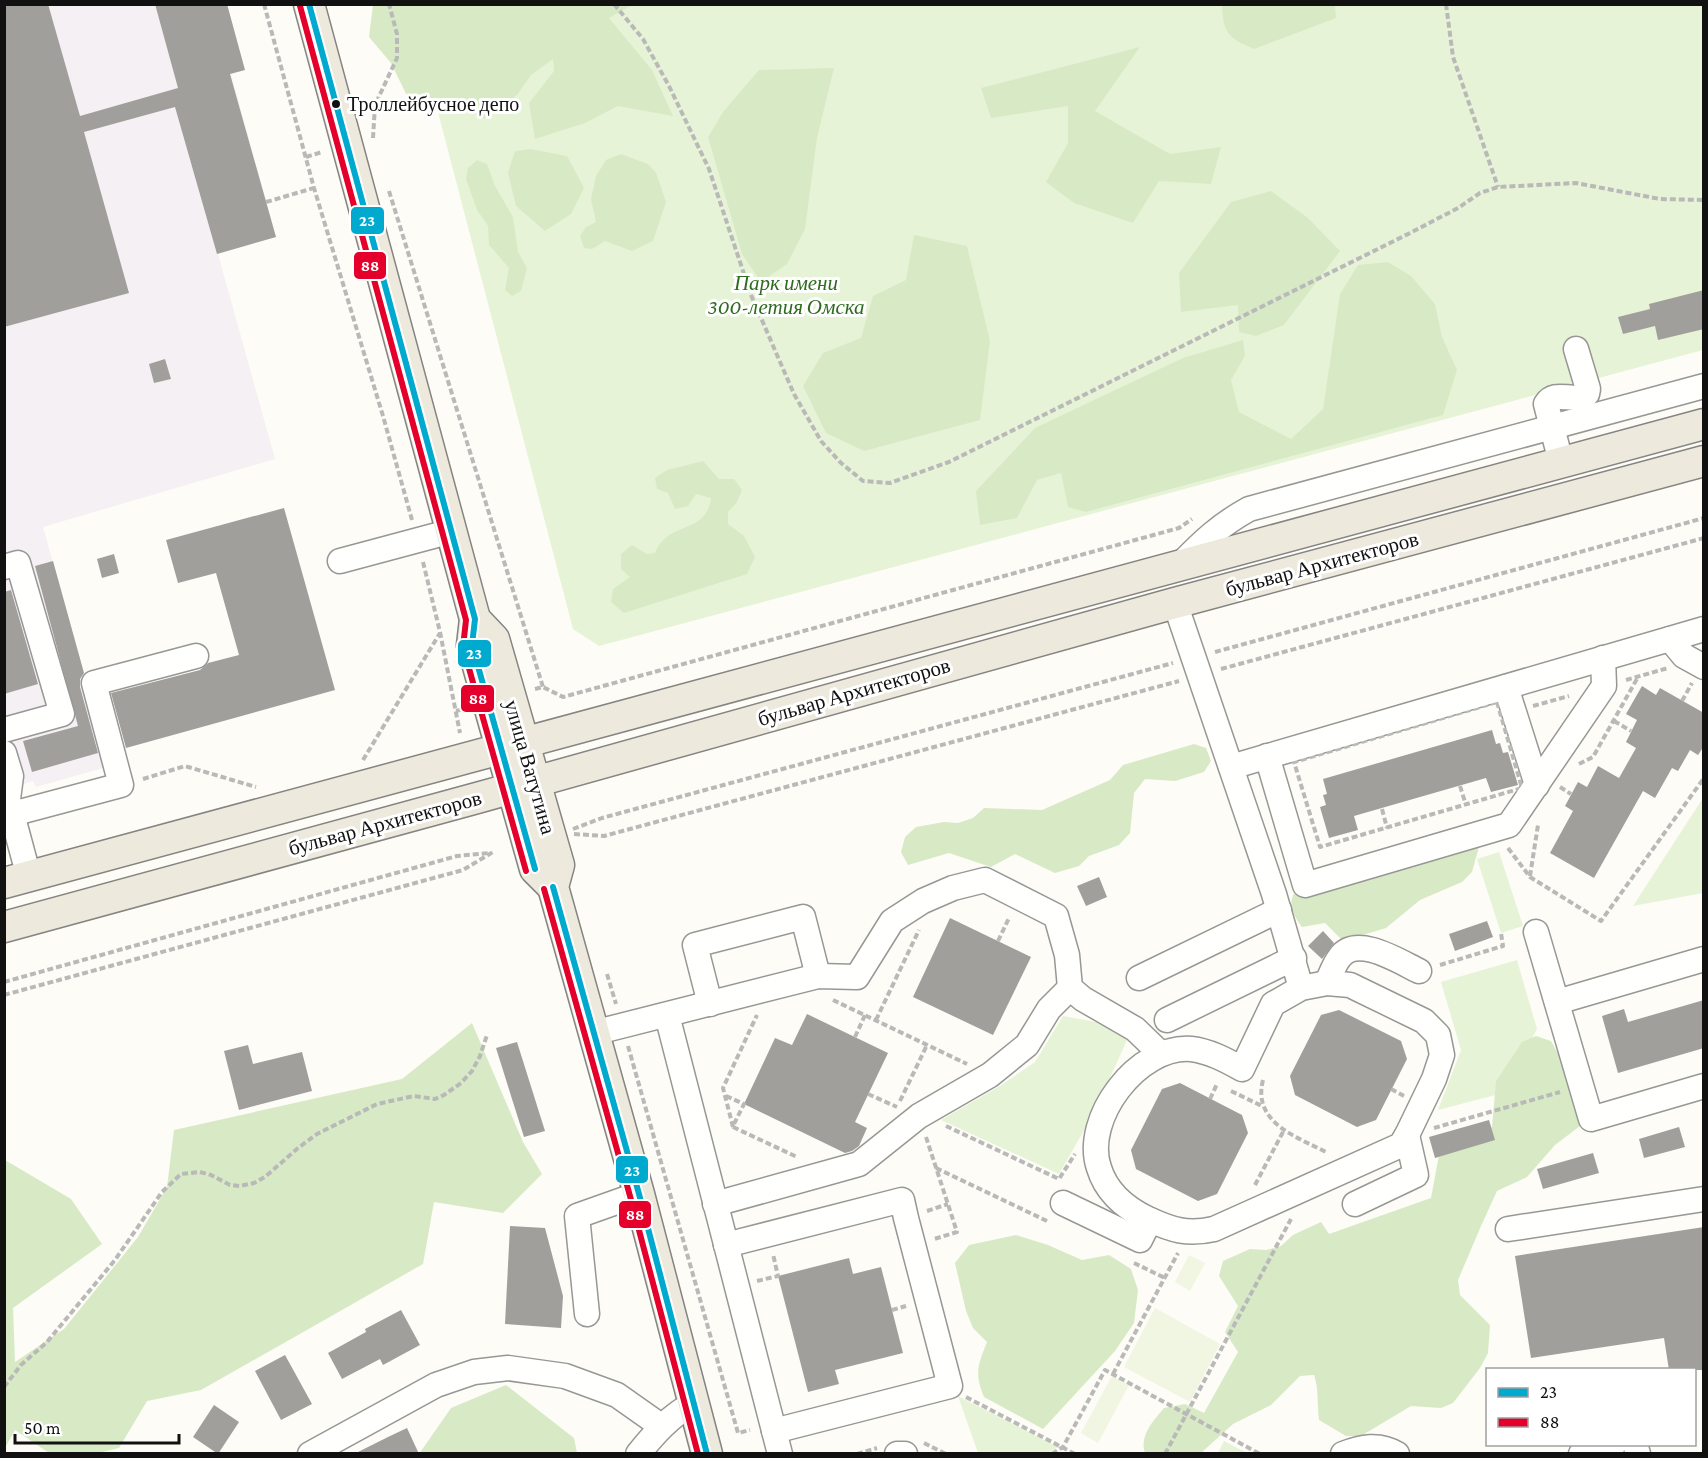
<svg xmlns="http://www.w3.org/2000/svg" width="1708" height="1458" font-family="'Crimson Pro',serif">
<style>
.industrial{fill:#f5f0f3}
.green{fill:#e7f3d7}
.forest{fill:#d8eac5}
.pitch{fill:#f0f6e1}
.building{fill:#a19f9c}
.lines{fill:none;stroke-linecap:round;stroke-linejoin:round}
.minor-casing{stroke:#979795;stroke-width:27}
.major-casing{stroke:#858482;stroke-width:33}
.path{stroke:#b9b9b8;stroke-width:4;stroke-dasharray:6 3;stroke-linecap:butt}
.minor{stroke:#fffffe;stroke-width:24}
.major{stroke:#ede9dc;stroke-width:30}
.bus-1-casing{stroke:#fff;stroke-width:10}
.bus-2-casing{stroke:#fff;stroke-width:10}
.bus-1{stroke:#00a9ce;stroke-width:6}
.bus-2{stroke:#e4002b;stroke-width:6}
.bus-dot{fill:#111;stroke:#fff;stroke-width:2}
.labels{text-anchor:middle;stroke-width:6;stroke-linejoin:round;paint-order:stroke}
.bus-label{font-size:20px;fill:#111;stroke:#fff;text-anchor:start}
.park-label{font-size:21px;font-style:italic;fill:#2f6b1f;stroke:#fff}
.street-label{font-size:21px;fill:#111;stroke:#fff}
.line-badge{stroke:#fff;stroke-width:2}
.badge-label{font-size:16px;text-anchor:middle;font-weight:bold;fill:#fff}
</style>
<rect width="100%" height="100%" fill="#fdfcf7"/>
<polygon class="industrial" points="5,5 227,5 245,70 231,74 276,237 218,254 275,459 43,527 110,766 36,787 33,781 5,790"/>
<g class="green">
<polygon points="410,5 1703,5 1703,350 599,646 573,629"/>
<polygon points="1703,798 1703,893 1633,906"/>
<polygon points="1499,852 1523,926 1501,933 1477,859"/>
<polygon points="1517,960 1537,1029 1503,1093 1438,1110 1461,1050 1441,982"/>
<polygon points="1063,1016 1096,1022 1127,1040 1094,1113 1059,1174 941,1120 1000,1086 1035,1062"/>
<polygon points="958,1396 1058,1447 1048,1453 978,1453"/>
<polygon points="1224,1441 1247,1453 1218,1453"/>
</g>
<g class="forest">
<polygon points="373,5 632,5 609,18 652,70 673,116 618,106 585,123 535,139 529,103 554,71 553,59 531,75 517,95 484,119 458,103 411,104 391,63 369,37"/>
<path d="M 1222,5 L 1335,5 L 1336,18 L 1254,49 C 1228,38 1223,33 1222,5 Z"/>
<polygon points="1140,47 1095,111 1170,154 1221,147 1211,184 1159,181 1133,223 1074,203 1046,182 1068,143 1068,106 991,118 981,88"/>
<polygon points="834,68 817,138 805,229 787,264 761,282 742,254 708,137 723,112 759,70"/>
<polygon points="531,149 567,156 584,188 571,214 545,231 516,206 508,173 515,151"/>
<polygon points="621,154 648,164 656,173 666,202 653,241 632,251 605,241 592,249 584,248 580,236 586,227 596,222 591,199 596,176 606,160"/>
<polygon points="477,160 487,164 495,186 513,217 518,252 527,268 521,291 512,296 505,290 509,268 489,245 488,226 477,210 466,179 468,168"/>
<polygon points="1271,191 1308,218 1340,251 1284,325 1256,336 1239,332 1238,305 1181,312 1179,273 1231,202"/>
<polygon points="914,235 967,246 990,341 980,420 864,451 826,433 803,386 823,353 861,338 873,296 906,280"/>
<polygon points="1388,262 1411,276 1435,304 1442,337 1457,370 1443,415 1086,512 1068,507 1061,473 1037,480 1017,518 980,525 976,491 1035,428 1183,358 1243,340 1245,356 1231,380 1239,412 1291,439 1323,409 1340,294 1358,265"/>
<path d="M 703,461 L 719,479 L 734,479 L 742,490 L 737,502 L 728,512 L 728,524 L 744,536 L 755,557 L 747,574 L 624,613 L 611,602 L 613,589 L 630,577 L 621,569 L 621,554 L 632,545 L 647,554 L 655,553 C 669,519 706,536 711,498 L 696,494 L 688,506 L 675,509 L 668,493 L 657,489 L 655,478 L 667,470 Z"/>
<polygon points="1194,744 1206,748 1211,761 1204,772 1175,781 1145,779 1134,793 1130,833 1119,845 1089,856 1079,866 1055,873 1015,854 991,867 949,853 908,865 901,852 905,837 916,827 944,822 958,823 973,818 984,808 1042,810 1110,780 1123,765"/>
<path d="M 1480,843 L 1472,872 L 1462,882 L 1420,900 L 1386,928 L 1343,941 L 1325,923 L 1302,927 C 1294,916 1287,904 1295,892 Z"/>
<polygon points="472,1023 523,1142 542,1174 503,1213 434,1202 423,1264 201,1390 147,1401 119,1448 98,1453 49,1453 15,1430 5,1448 5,1160 71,1199 102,1244 13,1308 15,1362 64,1329 138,1237 167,1187 174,1130 402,1079"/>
<path d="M 1536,1036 L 1551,1041 L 1566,1068 L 1584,1123 L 1555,1145 L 1527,1177 L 1497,1191 L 1481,1226 L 1458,1280 L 1460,1295 L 1490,1325 L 1488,1353 L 1480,1368 L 1453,1403 L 1441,1408 L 1411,1406 L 1361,1436 L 1346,1436 L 1319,1420 C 1317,1404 1319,1390 1314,1375 L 1300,1376 L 1271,1405 L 1233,1424 L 1201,1453 L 1145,1453 C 1139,1436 1153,1421 1164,1408 L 1185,1404 L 1204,1413 L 1238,1352 L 1225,1332 L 1238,1306 L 1219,1276 L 1223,1261 L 1250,1249 L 1266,1250 L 1281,1246 L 1293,1235 L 1321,1222 L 1329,1234 L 1431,1198 L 1441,1144 L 1480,1137 L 1492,1127 L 1496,1081 L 1522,1042 Z"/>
<path d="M 1016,1235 L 1048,1245 L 1082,1260 L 1109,1255 L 1131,1269 L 1138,1290 L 1134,1323 L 1115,1351 L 1043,1429 L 984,1397 C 974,1373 978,1365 987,1342 L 973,1328 L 966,1311 L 955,1263 L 969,1245 Z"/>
<polygon points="506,1385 574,1438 577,1453 419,1454 451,1408"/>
</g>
<g class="pitch">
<polygon points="1189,1255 1205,1263 1190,1291 1175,1282"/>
<polygon points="1155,1308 1220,1344 1190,1402 1124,1367"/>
<polygon points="1112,1376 1129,1385 1098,1443 1081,1433"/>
</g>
<g class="building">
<polygon points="4,4 48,4 80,116 178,88 155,4 227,4 245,70 230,74 276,237 217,254 175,107 84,132 129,293 4,327"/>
<polygon points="1704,290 1704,329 1658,340 1655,326 1623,334 1618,317 1650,309 1649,304"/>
<polygon points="165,359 171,379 154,383 149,364"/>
<polygon points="284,508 335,690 126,748 111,693 200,670 208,663 239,655 216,573 178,583 166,540"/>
<polygon points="114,554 119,573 102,578 97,559"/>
<polygon points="53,561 84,673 80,679 80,687 98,753 32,772 23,741 78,726 35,566"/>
<polygon points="11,590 38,684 4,694 4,592"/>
<polygon points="1642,686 1656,695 1660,688 1704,713 1704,746 1698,755 1690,750 1678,771 1672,768 1655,798 1643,791 1594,878 1550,853 1573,811 1565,806 1578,782 1587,787 1598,766 1619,778 1636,748 1626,742 1637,720 1626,714"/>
<polygon points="1492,730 1496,744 1500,743 1503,753 1508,752 1518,785 1491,792 1486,778 1354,816 1358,830 1329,838 1320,807 1326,805 1323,795 1327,794 1323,779"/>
<polygon points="1099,877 1107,897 1086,906 1077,886"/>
<polygon points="950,918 1031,957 993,1035 913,997"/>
<polygon points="1487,921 1493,937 1455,951 1449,934"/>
<polygon points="1323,931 1334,943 1322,959 1308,946"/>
<polygon points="1704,1000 1704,1048 1618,1073 1602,1016 1624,1009 1628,1022"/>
<polygon points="1339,1010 1401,1041 1407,1059 1376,1120 1357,1127 1295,1095 1290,1076 1321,1015"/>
<polygon points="807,1014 888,1053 855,1122 867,1128 859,1146 852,1151 845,1153 744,1104 775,1038 792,1045"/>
<polygon points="517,1042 545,1131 524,1137 496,1048"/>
<polygon points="248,1045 253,1064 302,1052 312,1091 239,1110 224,1051"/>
<polygon points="1180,1083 1242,1115 1248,1133 1217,1194 1198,1201 1136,1169 1131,1150 1162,1089"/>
<polygon points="1489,1120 1495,1140 1435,1158 1429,1137"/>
<polygon points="1679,1127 1685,1147 1644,1158 1639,1139"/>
<polygon points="1593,1153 1599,1173 1543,1189 1537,1169"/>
<polygon points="510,1226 545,1228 563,1296 561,1328 505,1324"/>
<polygon points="1704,1227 1704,1370 1669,1370 1664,1338 1531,1358 1515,1256"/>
<polygon points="849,1258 853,1274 881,1267 903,1353 835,1370 839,1384 808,1392 778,1276"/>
<polygon points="401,1310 420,1345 383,1365 380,1359 342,1379 328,1353 366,1332 365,1329"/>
<polygon points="285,1355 312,1404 281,1420 255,1371"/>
<polygon points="214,1405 239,1422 218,1454 193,1437"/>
<polygon points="407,1428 419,1454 354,1454 388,1437"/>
</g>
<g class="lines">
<g class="minor-casing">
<g id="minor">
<path d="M 1561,462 L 1546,404 C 1555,389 1574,404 1587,394 L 1588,389 L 1576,349"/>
<polyline points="340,561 452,531"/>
<path d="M 1179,566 C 1202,542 1220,525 1249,509 L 1704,386"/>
<polyline points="4,567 18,563 62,714 4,730"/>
<polyline points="1175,603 1274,894 1301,988"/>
<polyline points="1670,639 1684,656 1704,667"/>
<polyline points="1506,687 1537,785"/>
<polyline points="4,753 11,776 8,799 29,877"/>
<polyline points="1267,756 1305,885 1509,825 1604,686 1603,658"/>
<polyline points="1231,767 1704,629"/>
<polyline points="12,814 121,785 94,683 196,656"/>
<polyline points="1536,932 1591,1119 1704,1086"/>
<polyline points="1139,978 1279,910"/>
<path d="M 1327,983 L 1350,985 L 1424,1021 L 1438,1035 L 1442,1055 L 1434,1079 L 1407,1135 L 1401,1145 L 1214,1229 C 1187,1235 1172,1230 1148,1219 C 1125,1208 1106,1191 1099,1168 C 1082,1119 1138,1045 1191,1049 C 1209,1051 1226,1060 1242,1069 L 1273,1004 L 1301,988 Z"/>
<path d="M 1327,983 C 1331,974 1334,964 1340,957 C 1357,934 1400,962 1419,971"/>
<polyline points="1557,1002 1704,959"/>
<polyline points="710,1004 695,945 803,917 818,976"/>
<polyline points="667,1015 780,1454"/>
<polyline points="1167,1020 1294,958"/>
<polyline points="593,1033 818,976 857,977 892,921 923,901 953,888 985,880 1056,916 1067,955 1070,988 1083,999 1135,1029 1161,1054"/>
<polyline points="1063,1203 1140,1240 1150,1220"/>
<polyline points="715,1204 859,1164 919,1116 990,1075 1027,1045 1049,1009 1070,988"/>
<polyline points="1355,1204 1416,1175 1407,1135"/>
<polyline points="1508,1229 1704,1199"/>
<polyline points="726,1245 902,1200 906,1218 950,1386 774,1431"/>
<polyline points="587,1314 577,1216 639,1194"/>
<polyline points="1635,1444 1638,1454"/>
<polyline points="310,1454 436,1385 474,1372 508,1368 565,1376 617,1395 661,1426"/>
<path d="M 638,1454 C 655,1433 670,1416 694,1403"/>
<polyline points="897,1454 905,1454"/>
<path d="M 1343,1454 C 1361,1447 1379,1443 1397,1454"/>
<polyline points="1581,1454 1614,1444"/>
</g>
</g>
<g class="major-casing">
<g id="major">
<polyline points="309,4 475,619 472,645 535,869 553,887"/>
<polyline points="475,619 494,639 559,865 553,887 639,1194 707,1454"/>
<polyline points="4,883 1704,424"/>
<polyline points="4,927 477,798 1175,603 1704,461"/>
</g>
</g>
<g class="path">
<polyline points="264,4 314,188 383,416 412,520"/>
<polyline points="614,4 643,39 669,86 709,169 751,295 794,394 821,441 841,463 863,481 890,483 949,462 1412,232 1458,208 1480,193 1498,187 1576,183 1660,199 1704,200"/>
<polyline points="1446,4 1453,57 1498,187"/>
<polyline points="373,138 375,105 397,58 397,34 389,4"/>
<polyline points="306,157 322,152"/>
<polyline points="389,191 543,687"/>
<polyline points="266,202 314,188"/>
<polyline points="423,562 440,632 460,733"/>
<polyline points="1215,652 1704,518"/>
<polyline points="1221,669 1704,538"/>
<polyline points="1626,680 1668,668"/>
<polyline points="535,689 543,687 563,697 1179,528 1192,519"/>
<polyline points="1682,701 1692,683"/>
<polygon points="1497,702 1522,788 1320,847 1294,762"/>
<polyline points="1533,706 1569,696"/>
<polyline points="456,711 464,709"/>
<polyline points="1614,721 1631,731"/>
<polyline points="363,760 440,633"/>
<polyline points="1579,764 1593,757 1638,677"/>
<polyline points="143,779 185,766 256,787"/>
<polyline points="1460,786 1466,805"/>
<polyline points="1560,787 1571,794"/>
<polyline points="1382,809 1387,828"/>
<polyline points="573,829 602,818 1173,663"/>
<polyline points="574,834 604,836 1179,681"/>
<polyline points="1508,848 1530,877 1601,921 1704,778"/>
<polyline points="1530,876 1538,825"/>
<polyline points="998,941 1009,918"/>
<polyline points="1440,965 1503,946 1501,933"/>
<polyline points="607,974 616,1004"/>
<polyline points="4,982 457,856 489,853"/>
<polyline points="4,995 463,870 493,852"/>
<polyline points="833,1000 967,1064"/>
<polyline points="876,1020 919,930"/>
<polyline points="855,1037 865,1015"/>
<polyline points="628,1046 738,1433 750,1430"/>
<path d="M 1263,1080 C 1252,1123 1297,1137 1328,1153"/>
<polyline points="1391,1089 1404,1096"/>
<polyline points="1231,1091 1262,1106"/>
<polyline points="868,1094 897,1107"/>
<polyline points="726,1096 744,1104 733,1126"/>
<polyline points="1210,1099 1217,1084"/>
<polyline points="900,1101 927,1045"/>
<polyline points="946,1126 1059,1179 1075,1154"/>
<polyline points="733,1127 723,1088 757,1015"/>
<polyline points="733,1127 797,1157"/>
<polyline points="1434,1128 1560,1092"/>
<polyline points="926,1137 957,1232 934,1239"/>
<polyline points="936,1168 1049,1222"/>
<polyline points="1255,1185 1284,1130"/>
<polyline points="927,1211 948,1204"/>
<polyline points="1134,1263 1165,1278"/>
<polyline points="757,1281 778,1276 773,1254"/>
<polyline points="892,1310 906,1306"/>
<polyline points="1113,1374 1178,1253"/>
<polyline points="4,1387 21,1365 47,1342 115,1260 162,1192 181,1174 200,1172 211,1175 230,1185 240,1186 254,1183 265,1177 298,1148 317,1134 377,1104 414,1096 435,1099 444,1095 461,1083 472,1071 480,1056 487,1035"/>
<polyline points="966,1397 1075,1454"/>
<polyline points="924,1443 946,1454"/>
<polyline points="857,1454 877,1448"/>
<polyline points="1052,1454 1063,1447 1105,1370 1260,1454"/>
<polyline points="1165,1454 1291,1219"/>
</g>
<use href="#minor" class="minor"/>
<use href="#major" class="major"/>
<g class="bus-1-casing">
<g id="bus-1">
<polyline points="309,4 475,619 472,645 535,869"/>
<polyline points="553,887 639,1194 707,1454"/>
</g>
</g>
<g class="bus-2-casing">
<g id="bus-2">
<polyline points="300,6 466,620 463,647 526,871"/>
<polyline points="544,889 630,1196 698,1454"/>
</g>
</g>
<use href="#bus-1" class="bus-1"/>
<use href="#bus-2" class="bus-2"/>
</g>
<circle class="bus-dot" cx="336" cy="104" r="5"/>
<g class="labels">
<g class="bus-label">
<text x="347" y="111">Троллейбусное депо</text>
</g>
<g class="park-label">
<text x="786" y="290">Парк имени<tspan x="786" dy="24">300-летия Омска</tspan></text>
</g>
<g class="street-label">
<text transform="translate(1322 564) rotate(-15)" y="7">бульвар Архитекторов</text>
<text transform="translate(854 692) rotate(-16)" y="7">бульвар Архитекторов</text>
<text transform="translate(530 767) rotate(74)" y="7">улица Ватутина</text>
<text transform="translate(385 823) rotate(-15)" y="7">бульвар Архитекторов</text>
</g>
</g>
<g class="line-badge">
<rect x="350" y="206" width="35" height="29" rx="6" fill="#00a9ce"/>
<rect x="353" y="251" width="34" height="29" rx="6" fill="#e4002b"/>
<rect x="457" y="639" width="35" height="29" rx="6" fill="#00a9ce"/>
<rect x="460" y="684" width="35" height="29" rx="6" fill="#e4002b"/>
<rect x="615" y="1155" width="34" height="29" rx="6" fill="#00a9ce"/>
<rect x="618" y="1200" width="34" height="29" rx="6" fill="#e4002b"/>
</g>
<g class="badge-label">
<text x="367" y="226">23</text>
<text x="370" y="271">88</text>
<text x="474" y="659">23</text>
<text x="478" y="704">88</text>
<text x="632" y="1176">23</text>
<text x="635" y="1220">88</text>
</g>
<rect width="1708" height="1458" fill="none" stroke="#111111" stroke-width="12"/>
<rect x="1486" y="1368" width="210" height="78" fill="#ffffff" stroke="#a0a0a0" stroke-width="1.5"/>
<rect x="1498" y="1388" width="30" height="9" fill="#00a9ce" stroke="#a0a0a0" stroke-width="1.5"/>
<text x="1540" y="1398" font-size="18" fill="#111111">23</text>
<rect x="1498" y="1418" width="30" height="9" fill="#e4002b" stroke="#a0a0a0" stroke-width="1.5"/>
<text x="1540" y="1428" font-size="18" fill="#111111">88</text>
<path d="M15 1434v9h164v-9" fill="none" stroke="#111111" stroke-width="3"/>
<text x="24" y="1434" font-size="18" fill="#111111" stroke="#ffffff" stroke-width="4.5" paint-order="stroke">50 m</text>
</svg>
